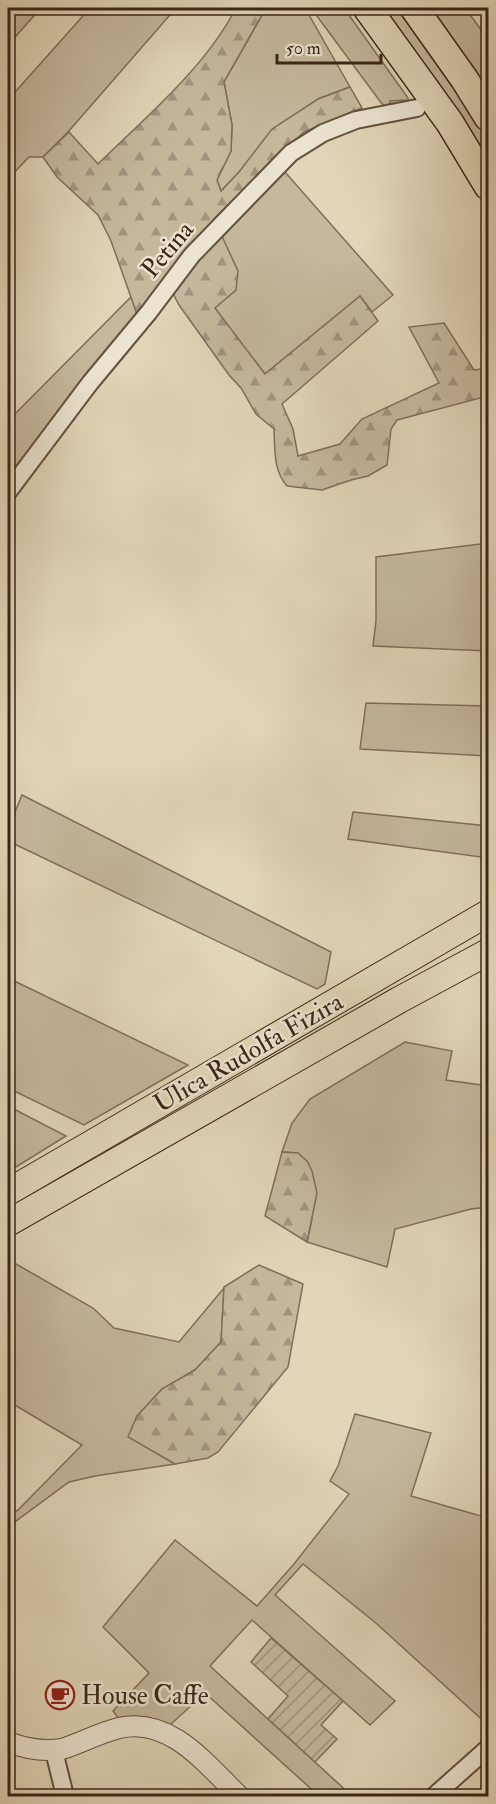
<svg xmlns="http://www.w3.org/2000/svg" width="496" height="1804" font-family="'IM FELL Double Pica',serif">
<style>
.grass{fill:#c5b89d;stroke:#806e5a;stroke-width:1.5}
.forest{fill:url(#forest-firs);stroke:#806e5a;stroke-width:1.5}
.garden{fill:url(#garden-furrows);stroke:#806e5a;stroke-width:1.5}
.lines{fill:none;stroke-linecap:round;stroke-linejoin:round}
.minor-tunnel{stroke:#c0b398;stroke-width:16;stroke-dasharray:16 8;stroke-linecap:butt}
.minor-casing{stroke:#64513f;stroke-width:20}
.tertiary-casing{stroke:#64513f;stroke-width:22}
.primary-casing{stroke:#3b2517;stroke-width:28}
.trunk-casing{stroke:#3b2517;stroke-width:30}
.minor{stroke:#ece4d1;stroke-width:16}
.tertiary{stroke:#ece4d1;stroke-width:20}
.primary{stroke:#e1d6b8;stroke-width:26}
.trunk{stroke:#e1d6b8;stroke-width:27}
.labels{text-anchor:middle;stroke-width:5;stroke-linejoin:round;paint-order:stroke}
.street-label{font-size:26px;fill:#3b2517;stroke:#ece4d1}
.poi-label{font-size:26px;fill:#3b2517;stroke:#ece4d1;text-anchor:start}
</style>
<defs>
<pattern id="forest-firs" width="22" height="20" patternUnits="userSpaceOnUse" patternTransform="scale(1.5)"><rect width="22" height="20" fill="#c5b89d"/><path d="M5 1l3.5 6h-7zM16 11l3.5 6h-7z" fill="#a1957f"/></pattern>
<pattern id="garden-furrows" width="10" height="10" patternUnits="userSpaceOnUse" patternTransform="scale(1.5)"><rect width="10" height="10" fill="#c5b89d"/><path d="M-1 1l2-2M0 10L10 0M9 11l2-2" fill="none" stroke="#a1957f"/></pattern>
</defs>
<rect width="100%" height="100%" fill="#e1d6b8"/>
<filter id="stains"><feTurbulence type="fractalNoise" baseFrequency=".00333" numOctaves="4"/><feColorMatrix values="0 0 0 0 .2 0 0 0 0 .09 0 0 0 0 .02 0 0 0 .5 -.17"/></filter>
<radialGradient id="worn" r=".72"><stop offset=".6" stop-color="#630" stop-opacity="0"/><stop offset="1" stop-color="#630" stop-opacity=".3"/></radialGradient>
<g class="grass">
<polygon points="8,8 41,8 8,45"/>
<polygon points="90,8 176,8 68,132 43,157 29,157 8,179 8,100"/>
<polygon points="266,8 305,8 350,87 318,99 239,172 221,191 217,180 231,151 232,125 224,82"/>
<polygon points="311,8 344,8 408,98 408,100 390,101 390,103 411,104 389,107 382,104"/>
<polygon points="381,8 402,8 488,138 488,167"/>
<polygon points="425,8 465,8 488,39 488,85 481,85"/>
<polygon points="285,172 393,295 372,312 360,296 265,374 214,308 236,290 221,236"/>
<polygon points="131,297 137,314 8,476 8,421"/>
<polygon points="488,543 488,651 373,646 376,621 376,557"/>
<polygon points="366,703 488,706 488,756 360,749"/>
<polygon points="22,795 331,952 325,984 317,989 8,841 8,829"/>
<polygon points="353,812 488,826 488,858 348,839"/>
<polygon points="8,978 188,1065 84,1125 8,1088"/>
<polygon points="405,1042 452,1051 446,1080 488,1086 488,1207 471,1209 395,1229 387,1267 307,1242 312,1219 298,1153 282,1152 292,1123 310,1099"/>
<polygon points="8,1106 66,1136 8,1172"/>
<polygon points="16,1264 93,1308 114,1328 179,1342 224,1288 221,1342 195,1370 162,1389 137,1416 129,1437 175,1464 95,1476 69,1482 8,1527 8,1506 17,1511 82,1445 8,1401 8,1269"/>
<polygon points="355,1414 431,1433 411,1496 488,1518 488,1725 377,1624 303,1564 275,1595 395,1701 370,1725 252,1620 210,1666 352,1796 319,1796 205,1693 170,1725 147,1717 119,1719 113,1711 149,1673 103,1627 175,1540 257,1606 294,1564 349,1494 330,1481 338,1466"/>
</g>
<g class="forest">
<path d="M 236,8 L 266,8 L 224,82 L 232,125 L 231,151 L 217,180 L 221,191 L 239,172 L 272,129 L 318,99 L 350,87 L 362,108 L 304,132 L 265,168 L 214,219 L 238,271 L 236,290 L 215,308 L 265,374 L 360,296 L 378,321 L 282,404 L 293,429 L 298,456 L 340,444 L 362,419 L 439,383 L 409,327 L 444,323 L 474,370 L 488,368 L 488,396 L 397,420 L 391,429 L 387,465 L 368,476 L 351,480 L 322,490 L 287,486 C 273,470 275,449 274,429 L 256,414 L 241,388 L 229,375 L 179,305 L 167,282 L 137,314 L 111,241 L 98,215 L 57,177 L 43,157 L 69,132 L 98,164 C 147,116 204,69 236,8 Z"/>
<polygon points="282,1152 298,1153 307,1161 312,1171 317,1193 307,1242 265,1216"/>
<polygon points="259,1265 303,1284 288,1367 218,1452 208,1458 175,1464 128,1437 137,1416 162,1389 195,1370 221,1342 224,1287"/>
</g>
<polygon class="garden" points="271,1638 343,1701 321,1725 337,1739 315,1762 268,1719 288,1696 251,1662"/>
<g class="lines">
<polyline class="minor-tunnel" points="433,107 485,101"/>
<g class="minor-casing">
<g id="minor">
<polyline points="8,492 90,383 149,312 192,255 291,153 323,133 356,120 417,108"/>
<polyline points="54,1751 65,1796"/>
<polyline points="434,1796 488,1748"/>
</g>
</g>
<g class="tertiary-casing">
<path id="tertiary" d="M 8,1742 C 26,1749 42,1752 62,1749 C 81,1743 99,1733 119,1728 C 170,1716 207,1765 239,1796"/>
</g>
<g class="primary-casing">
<g id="primary">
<polyline points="8,1192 488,913"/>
<polyline points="8,1223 399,1000 488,952"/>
</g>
</g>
<g class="trunk-casing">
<g id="trunk">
<polyline points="367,8 450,123 488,186"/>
<polyline points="414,8 465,80 488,117"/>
</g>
</g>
<use href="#minor" class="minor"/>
<use href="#tertiary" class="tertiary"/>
<use href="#primary" class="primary"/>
<use href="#trunk" class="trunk"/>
</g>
<defs>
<g id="cafe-ring" transform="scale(1.5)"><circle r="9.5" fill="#ece4d1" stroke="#8f2418" stroke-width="1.5"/><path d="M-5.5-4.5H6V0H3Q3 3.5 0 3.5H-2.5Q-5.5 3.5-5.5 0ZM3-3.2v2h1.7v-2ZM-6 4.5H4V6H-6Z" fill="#8f2418"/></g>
</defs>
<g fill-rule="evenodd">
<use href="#cafe-ring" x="60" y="1695"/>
</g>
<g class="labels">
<g class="street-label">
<text transform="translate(167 249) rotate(-50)" y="9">Petina</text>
<text transform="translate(248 1052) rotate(-30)" y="9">Ulica Rudolfa Fizira</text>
</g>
<g class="poi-label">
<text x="81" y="1704">House Caffe</text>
</g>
</g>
<rect width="496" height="1804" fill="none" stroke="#e1d6b8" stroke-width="30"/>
<rect x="9" y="9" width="478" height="1786" fill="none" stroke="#3b2517" stroke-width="3"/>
<rect x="15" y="15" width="466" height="1774" fill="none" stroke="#3b2517" stroke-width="1.5"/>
<path d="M277 54v9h104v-9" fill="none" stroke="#3b2517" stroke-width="3"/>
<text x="286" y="54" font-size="18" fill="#3b2517" stroke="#ece4d1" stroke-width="4.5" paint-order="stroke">50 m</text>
<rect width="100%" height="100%" filter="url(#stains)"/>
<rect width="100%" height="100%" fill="url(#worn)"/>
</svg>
